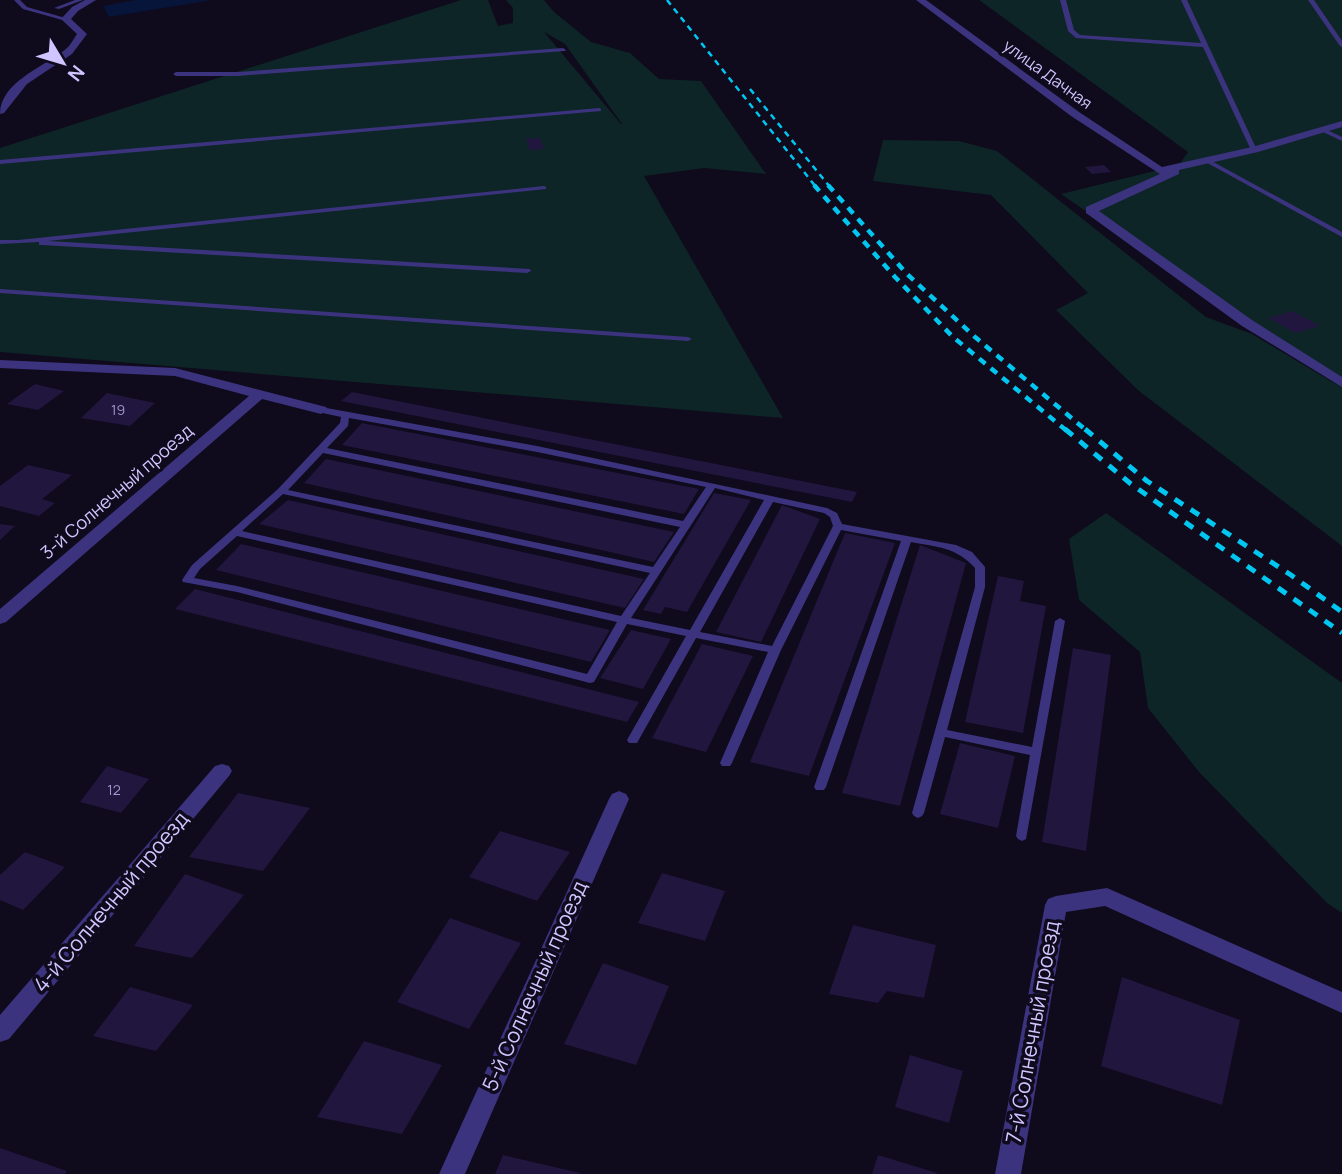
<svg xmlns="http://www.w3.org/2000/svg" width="1342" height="1174" font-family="Manrope,sans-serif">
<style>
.green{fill:#0d2526;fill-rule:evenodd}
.water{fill:#061539}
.building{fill:#21163e}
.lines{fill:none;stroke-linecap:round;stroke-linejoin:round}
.service{fill:#3b337d;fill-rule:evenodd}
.minor{fill:#3b337d;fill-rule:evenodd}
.rail-far2{stroke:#00c6f0;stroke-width:2.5;stroke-dasharray:6 5;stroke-linecap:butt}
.rail-far1{stroke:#00c6f0;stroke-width:4.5;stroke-dasharray:8 7;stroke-linecap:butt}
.rail{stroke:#00c6f0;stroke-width:5;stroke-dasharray:10 9;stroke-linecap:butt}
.labels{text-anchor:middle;stroke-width:7;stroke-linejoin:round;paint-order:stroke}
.number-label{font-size:14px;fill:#a499cf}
.far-street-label{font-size:16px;fill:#d0c5ff;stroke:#0f0a1c}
.street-label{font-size:18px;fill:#d0c5ff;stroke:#0f0a1c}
.near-street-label{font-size:21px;fill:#d0c5ff;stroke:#0f0a1c}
</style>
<rect width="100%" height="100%" fill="#0f0a1c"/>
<g class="green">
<path d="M 461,0 L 488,0 L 498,26 L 513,23 L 513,8 L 506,0 L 544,0 L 554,12 L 591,42 L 630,53 L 659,79 L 701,81 L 766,174 L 704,168 L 644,176 L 783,418 L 0,352 L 0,148 ZM 544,32 L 565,44 L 622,124 L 621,124 Z"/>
<polygon points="979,0 1342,0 1342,546 1139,391 1056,310 1088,293 991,195 873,181 883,140 959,141 997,151 1206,317 1252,334 1339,386 1061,194 1179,165 1188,152"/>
<polygon points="1106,513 1342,683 1342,913 1327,903 1199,772 1148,708 1140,652 1079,600 1069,539"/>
</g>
<polygon class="water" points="135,0 212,0 109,17 103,6"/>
<g class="building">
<polygon points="540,138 544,149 529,150 526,139"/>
<polygon points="1104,165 1111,172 1092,174 1085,167"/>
<polygon points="1293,311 1320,326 1295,333 1268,318"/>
<polygon points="35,384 64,391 38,410 7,404"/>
<polygon points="352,392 857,492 852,502 341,401"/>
<polygon points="107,393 155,403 130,426 81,418"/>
<polygon points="362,423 699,489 684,514 342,445"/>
<polygon points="326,459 674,532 654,562 304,483"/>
<polygon points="28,465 72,475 42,499 55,503 39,516 0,506 0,486"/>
<polygon points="714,493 751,500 687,612 665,607 661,614 643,610"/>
<polygon points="288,500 644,579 625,608 259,524"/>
<polygon points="782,505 820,519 761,642 716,632"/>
<polygon points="0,524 15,526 0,540"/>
<polygon points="845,533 895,543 809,776 750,762"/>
<polygon points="241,544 610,630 591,662 216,570"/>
<polygon points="920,545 966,563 900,806 842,793"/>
<polygon points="998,576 1024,581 1020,601 1046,606 1023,733 965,722"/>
<polygon points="195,589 639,702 627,722 175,609"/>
<polygon points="631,630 671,639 643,689 600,678"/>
<polygon points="702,644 753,656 706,752 652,738"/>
<polygon points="1073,648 1111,655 1086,851 1042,842"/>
<polygon points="960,743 1015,756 998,828 940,814"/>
<polygon points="107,766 149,779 121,813 80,802"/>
<polygon points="238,793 310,808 263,871 189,857"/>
<polygon points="500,831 570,852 537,901 469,877"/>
<polygon points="25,852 65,867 23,910 0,900 0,875"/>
<polygon points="662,873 725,891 705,941 638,923"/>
<polygon points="185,874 244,895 192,958 134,946"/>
<polygon points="450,918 521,943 469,1029 397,1002"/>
<polygon points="853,925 936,945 924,998 887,991 878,1003 829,994"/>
<polygon points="603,963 669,986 636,1065 564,1044"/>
<polygon points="1122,977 1240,1020 1222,1105 1101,1066"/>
<polygon points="130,987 193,1005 156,1051 93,1036"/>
<polygon points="364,1041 442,1065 402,1134 317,1117"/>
<polygon points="910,1055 963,1071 949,1123 895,1107"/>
<polygon points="0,1148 67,1171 65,1174 0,1174"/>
<polygon points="503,1155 580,1173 580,1174 495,1174"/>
<polygon points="878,1155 937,1173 937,1174 872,1174"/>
</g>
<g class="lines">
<g class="service">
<polygon points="14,0 20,0 27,7 69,19 66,21 23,9"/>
<polygon points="75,0 83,0 59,9 54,8"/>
<polygon points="1060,0 1066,0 1074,30 1080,35 1201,43 1181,0 1187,0 1257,150 1256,151 1251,150 1203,47 1076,38 1068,31"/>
<polygon points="1308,0 1314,0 1342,41 1342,47 1340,46"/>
<polygon points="563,48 566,50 565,51 238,76 176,76 173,74 176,72 238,72"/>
<polygon points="599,108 601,109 601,111 0,164 0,160"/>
<polygon points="1325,129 1342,137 1342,141 1323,132 1323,130"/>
<polygon points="1202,158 1206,158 1342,232 1342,237 1202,160"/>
<polygon points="544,186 546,187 546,189 48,241 530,269 531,271 527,273 42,245 39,245 39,242 0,244 0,240 18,240"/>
<polygon points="0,289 688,337 692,339 688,341 0,293"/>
<path d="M 321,407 L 537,446 L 827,508 L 837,513 L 842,524 L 956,545 L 972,552 L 985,567 L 985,587 L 947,730 L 1032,747 L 1055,621 L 1060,618 L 1065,621 L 1026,839 L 1022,841 L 1018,839 L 1016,836 L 1030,755 L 945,737 L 924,813 L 922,816 L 918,818 L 914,816 L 912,813 L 975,587 L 975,568 C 956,547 937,547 911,542 L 826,787 L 824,790 L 816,790 L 814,787 L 901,541 L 841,530 L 781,650 L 732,763 L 730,766 L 722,766 L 720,763 L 768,652 L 696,638 L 637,743 L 629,743 L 627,740 L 686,636 L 627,624 L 594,682 L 590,683 L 237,592 L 183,582 L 182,580 L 192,565 L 278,489 L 340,423 L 341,417 L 318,412 L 317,410 ZM 349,418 L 537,452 L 706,487 L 683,521 L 327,448 L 348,426 ZM 323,453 L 680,527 L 653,567 L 288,490 ZM 715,488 L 764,500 L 690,630 L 631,618 ZM 283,494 L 650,573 L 621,616 L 242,531 ZM 773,502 L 824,513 L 830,517 L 833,526 L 772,646 L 700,632 ZM 237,536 L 617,622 L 587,674 L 237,586 L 194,578 L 200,569 Z"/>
</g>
<g class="minor">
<path d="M 85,0 L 96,0 L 78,11 L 71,19 L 87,34 L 72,54 L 27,84 L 4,113 L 0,114 C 0,83 41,68 62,52 C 69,48 73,40 77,34 L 61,19 L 72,7 Z"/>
<polygon points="916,0 926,0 1079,112 1162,167 1252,147 1342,121 1342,127 1258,152 1179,170 1179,174 1099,211 1252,320 1342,377 1342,387 1242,326 1086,213 1086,207 1160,174 1071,116"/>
<polygon points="0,360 175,368 326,407 328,410 321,414 262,399 6,622 0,624 0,609 249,396 175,376 0,368"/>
<polygon points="222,764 229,766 232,771 229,776 9,1039 0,1042 0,1015 215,766"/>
<polygon points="619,791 626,794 629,799 465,1174 439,1174 609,799 612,794"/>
<polygon points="1107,888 1342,992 1342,1013 1105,906 1066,912 1021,1174 995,1174 1045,905 1048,899 1056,896"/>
</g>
<g class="rail-far2">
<polyline points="667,0 816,187"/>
<polyline points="750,89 830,187"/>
</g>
<g class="rail-far1">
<polyline points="814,185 895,277 953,337 1067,431"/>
<polyline points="828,185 907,274 975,337 1087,431"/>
</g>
<g class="rail">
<polyline points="1065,429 1131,484 1342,633"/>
<polyline points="1085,429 1147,481 1291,575 1342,612"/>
</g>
</g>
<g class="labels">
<g class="number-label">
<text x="118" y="415">19</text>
<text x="114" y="795">12</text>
</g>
<g class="far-street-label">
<text transform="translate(1048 74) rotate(36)" y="6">улица Дачная</text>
</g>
<g class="street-label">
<text transform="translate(117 492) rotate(-41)" y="6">3-й Солнечный проезд</text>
</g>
<g class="near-street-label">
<text transform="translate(111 902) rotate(-50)" y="7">4-й Солнечный проезд</text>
<text transform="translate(535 986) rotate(-66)" y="7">5-й Солнечный проезд</text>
<text transform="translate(1033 1032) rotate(-80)" y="7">7-й Солнечный проезд</text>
</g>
</g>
<g transform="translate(63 63) rotate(128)" stroke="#0f0a1c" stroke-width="5" paint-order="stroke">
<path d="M0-5L12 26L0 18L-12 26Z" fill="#d0c5ff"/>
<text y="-10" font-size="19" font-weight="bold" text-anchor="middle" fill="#d0c5ff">N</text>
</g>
</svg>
